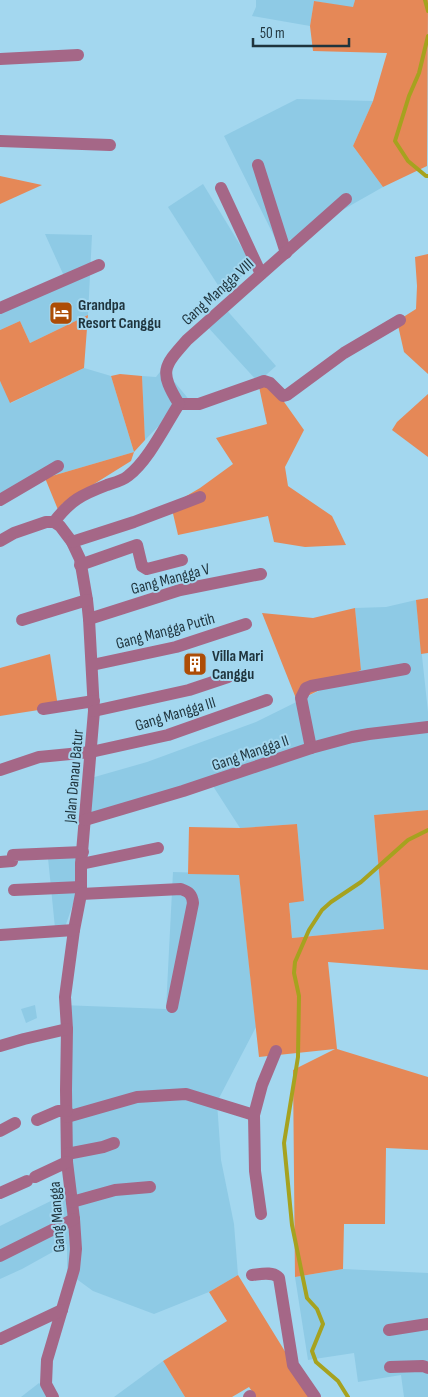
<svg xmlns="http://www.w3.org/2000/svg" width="428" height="1397" font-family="'Sofia Sans Condensed',sans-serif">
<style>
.built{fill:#8ecae5}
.green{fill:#e58857}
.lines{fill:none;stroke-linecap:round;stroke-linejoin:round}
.stream{stroke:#a6a21f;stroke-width:4}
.minor{stroke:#a56787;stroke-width:12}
.labels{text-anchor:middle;stroke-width:4;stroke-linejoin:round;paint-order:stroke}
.street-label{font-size:16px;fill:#1f343d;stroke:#a3d7ef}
.poi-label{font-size:16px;font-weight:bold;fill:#1f343d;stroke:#a3d7ef;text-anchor:start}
</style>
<rect width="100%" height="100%" fill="#a3d7ef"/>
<g class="built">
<polygon points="256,0 355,0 353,8 314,1 310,26 252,16 256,7"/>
<polygon points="297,99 373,101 353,146 383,187 279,246 224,136"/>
<polygon points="203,184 253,266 223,293 168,207"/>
<polygon points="45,234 92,235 88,315 30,343 20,321 0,330 0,305 64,276"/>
<polygon points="224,307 276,366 258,382 205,324"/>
<polygon points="84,368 111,376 134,452 45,478 0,494 0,381 11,403"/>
<polygon points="163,368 191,402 182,402 145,440 142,376 156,377"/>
<polygon points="416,600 428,712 428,810 374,815 384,929 292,938 289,902 304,901 297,824 240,828 211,783 87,824 91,778 147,762 256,722 361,670 355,608 386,607"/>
<polygon points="83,853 79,887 65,927 55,928 48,858"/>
<polygon points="173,872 239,874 256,1027 217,1102 221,1160 234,1224 238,1275 209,1292 154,1314 93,1291 67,1272 67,1244 22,1269 0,1279 0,1226 65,1194 61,1005 166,1009"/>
<polygon points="35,1005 37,1018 26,1023 21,1009"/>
<polygon points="343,1269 428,1273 428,1397 404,1397 401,1375 358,1382 354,1353 308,1360 295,1277"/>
<polygon points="163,1361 185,1397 114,1397"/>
<polygon points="39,1383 50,1397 21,1397"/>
</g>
<g class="green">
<polygon points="355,0 428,0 427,166 383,187 353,146 373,101 387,53 313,51 310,26 314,1 353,7"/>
<polygon points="0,176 42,185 0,204"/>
<polygon points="428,254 428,374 404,352 397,321 416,309 417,286 415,257"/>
<polygon points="88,315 84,368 10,403 0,381 0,330 20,321 30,343"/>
<polygon points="120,374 142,376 145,440 134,452 131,461 62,504 61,517 45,478 134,452 111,376"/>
<polygon points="265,375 304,430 285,467 288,486 332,516 346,545 305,547 274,542 268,516 178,535 171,505 200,488 233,464 216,438 267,424 258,382"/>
<polygon points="428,394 428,457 392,430 397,422"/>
<polygon points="428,598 428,653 421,654 416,600"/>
<polygon points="355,608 361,670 297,701 262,613 313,618"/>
<polygon points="50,654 58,707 0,716 0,668"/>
<polygon points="428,810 428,970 328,962 337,1049 428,1077 428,1150 386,1148 385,1224 344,1224 343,1269 295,1277 293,1070 335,1049 259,1057 239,875 188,874 189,827 240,828 297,824 304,901 289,903 292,938 384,929 374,815"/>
<polygon points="238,1275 313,1397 256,1397 249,1387 232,1397 185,1397 163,1361 227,1321 209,1292"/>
</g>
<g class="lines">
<g class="stream">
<polyline points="425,0 428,11"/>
<polyline points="428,36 419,73 409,96 395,141 408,161 426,176 428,176"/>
<polyline points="348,1397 338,1381 316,1362 312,1351 323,1324 317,1309 307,1298 292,1225 284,1143 298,1057 299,996 294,973 295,962 309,930 322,910 331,902 361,882 408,840 428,830"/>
</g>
<g class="minor">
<polyline points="0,59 78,55"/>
<polyline points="0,141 110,145"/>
<polyline points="258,165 286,253"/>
<polyline points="221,188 261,274"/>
<polyline points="0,308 99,265"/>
<polyline points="179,404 199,404 264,381 270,383 283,396 287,395 344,353 400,320"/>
<polyline points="0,500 58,466"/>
<path d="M 54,522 C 71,500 81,495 107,485 C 113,483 122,481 128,476 C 148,461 165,426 179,404 C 159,371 163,367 187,340 L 346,199"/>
<polyline points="0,541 14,533 46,522 54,522 60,526 72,542 80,559 87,600 89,619 94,711 81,864 81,894 74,930 65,997 67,1029 66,1090 67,1162 74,1219 76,1249 74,1269 47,1360 46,1384 53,1397"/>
<polyline points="72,542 134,522 200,497"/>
<polyline points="80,565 137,545 142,566 147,569 182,560"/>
<polyline points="89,619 180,590 261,574"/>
<polyline points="22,620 87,600"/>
<polyline points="92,665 176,647 246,624"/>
<polyline points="43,709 94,701"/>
<polyline points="94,711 189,690 228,677"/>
<polyline points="311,748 301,698 306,688 311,686 405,669"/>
<polyline points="0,770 39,757 91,752 168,735 267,700"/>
<polyline points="85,820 183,791 311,748 352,737 369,734 428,727"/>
<polyline points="0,862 12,861 13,855 83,852"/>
<polyline points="81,864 158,848"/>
<polyline points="14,890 81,887"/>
<path d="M 81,894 L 181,889 C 189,892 192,894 193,903 L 172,1007"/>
<polyline points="0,935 74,930"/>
<polyline points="0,1046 24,1039 67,1029"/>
<polyline points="67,1117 137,1097 186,1094 254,1115"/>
<polyline points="37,1120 58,1111 67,1111"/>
<polyline points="0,1131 15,1123"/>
<polyline points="67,1154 103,1147 114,1143"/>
<polyline points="35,1177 67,1162"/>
<polyline points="0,1193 27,1181"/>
<polyline points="72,1202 115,1190 150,1187"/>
<polyline points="261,1214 255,1171 254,1115 262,1085 276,1051"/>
<polyline points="0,1256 74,1219"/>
<path d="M 252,1275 C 261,1274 273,1271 279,1278 L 293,1365 L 315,1397"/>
<polyline points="389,1330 428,1324"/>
<polyline points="0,1339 62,1310"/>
<polyline points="390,1367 423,1366 428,1368"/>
<polyline points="249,1397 250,1396"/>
</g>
</g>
<defs>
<g id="hotel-square" transform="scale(1.25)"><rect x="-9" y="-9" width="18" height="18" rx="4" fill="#ad4d06" stroke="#a3d7ef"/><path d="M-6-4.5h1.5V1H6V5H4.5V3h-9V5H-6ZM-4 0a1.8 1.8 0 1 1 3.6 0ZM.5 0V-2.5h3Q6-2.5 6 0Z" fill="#fff"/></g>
<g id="building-square" transform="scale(1.25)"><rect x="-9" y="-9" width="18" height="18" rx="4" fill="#ad4d06" stroke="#a3d7ef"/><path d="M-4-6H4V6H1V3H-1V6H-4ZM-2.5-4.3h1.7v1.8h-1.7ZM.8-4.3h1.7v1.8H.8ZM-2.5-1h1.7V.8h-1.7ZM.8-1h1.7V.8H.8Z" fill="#fff"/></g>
</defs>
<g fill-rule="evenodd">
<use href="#hotel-square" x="61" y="313"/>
<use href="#building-square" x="195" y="664"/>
</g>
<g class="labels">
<g class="street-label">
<text transform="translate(217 291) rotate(-42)" y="6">Gang Mangga VIII</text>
<text transform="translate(170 578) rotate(-15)" y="6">Gang Mangga V</text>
<text transform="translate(165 630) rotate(-15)" y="6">Gang Mangga Putih</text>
<text transform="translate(175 713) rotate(-17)" y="6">Gang Mangga III</text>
<text transform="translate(250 752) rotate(-19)" y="6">Gang Mangga II</text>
<text transform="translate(73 776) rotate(-85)" y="6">Jalan Danau Batur</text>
<text transform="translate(56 1217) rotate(-94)" y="6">Gang Mangga</text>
</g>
<g class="poi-label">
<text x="78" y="310">Grandpa<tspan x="78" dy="18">Resort Canggu</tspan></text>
<text x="212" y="661">Villa Mari<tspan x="212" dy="18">Canggu</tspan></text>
</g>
</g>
<path d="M253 38v8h96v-8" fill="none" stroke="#1f343d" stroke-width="2.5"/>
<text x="260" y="38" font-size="15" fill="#1f343d" stroke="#a3d7ef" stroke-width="4" paint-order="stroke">50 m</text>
</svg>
